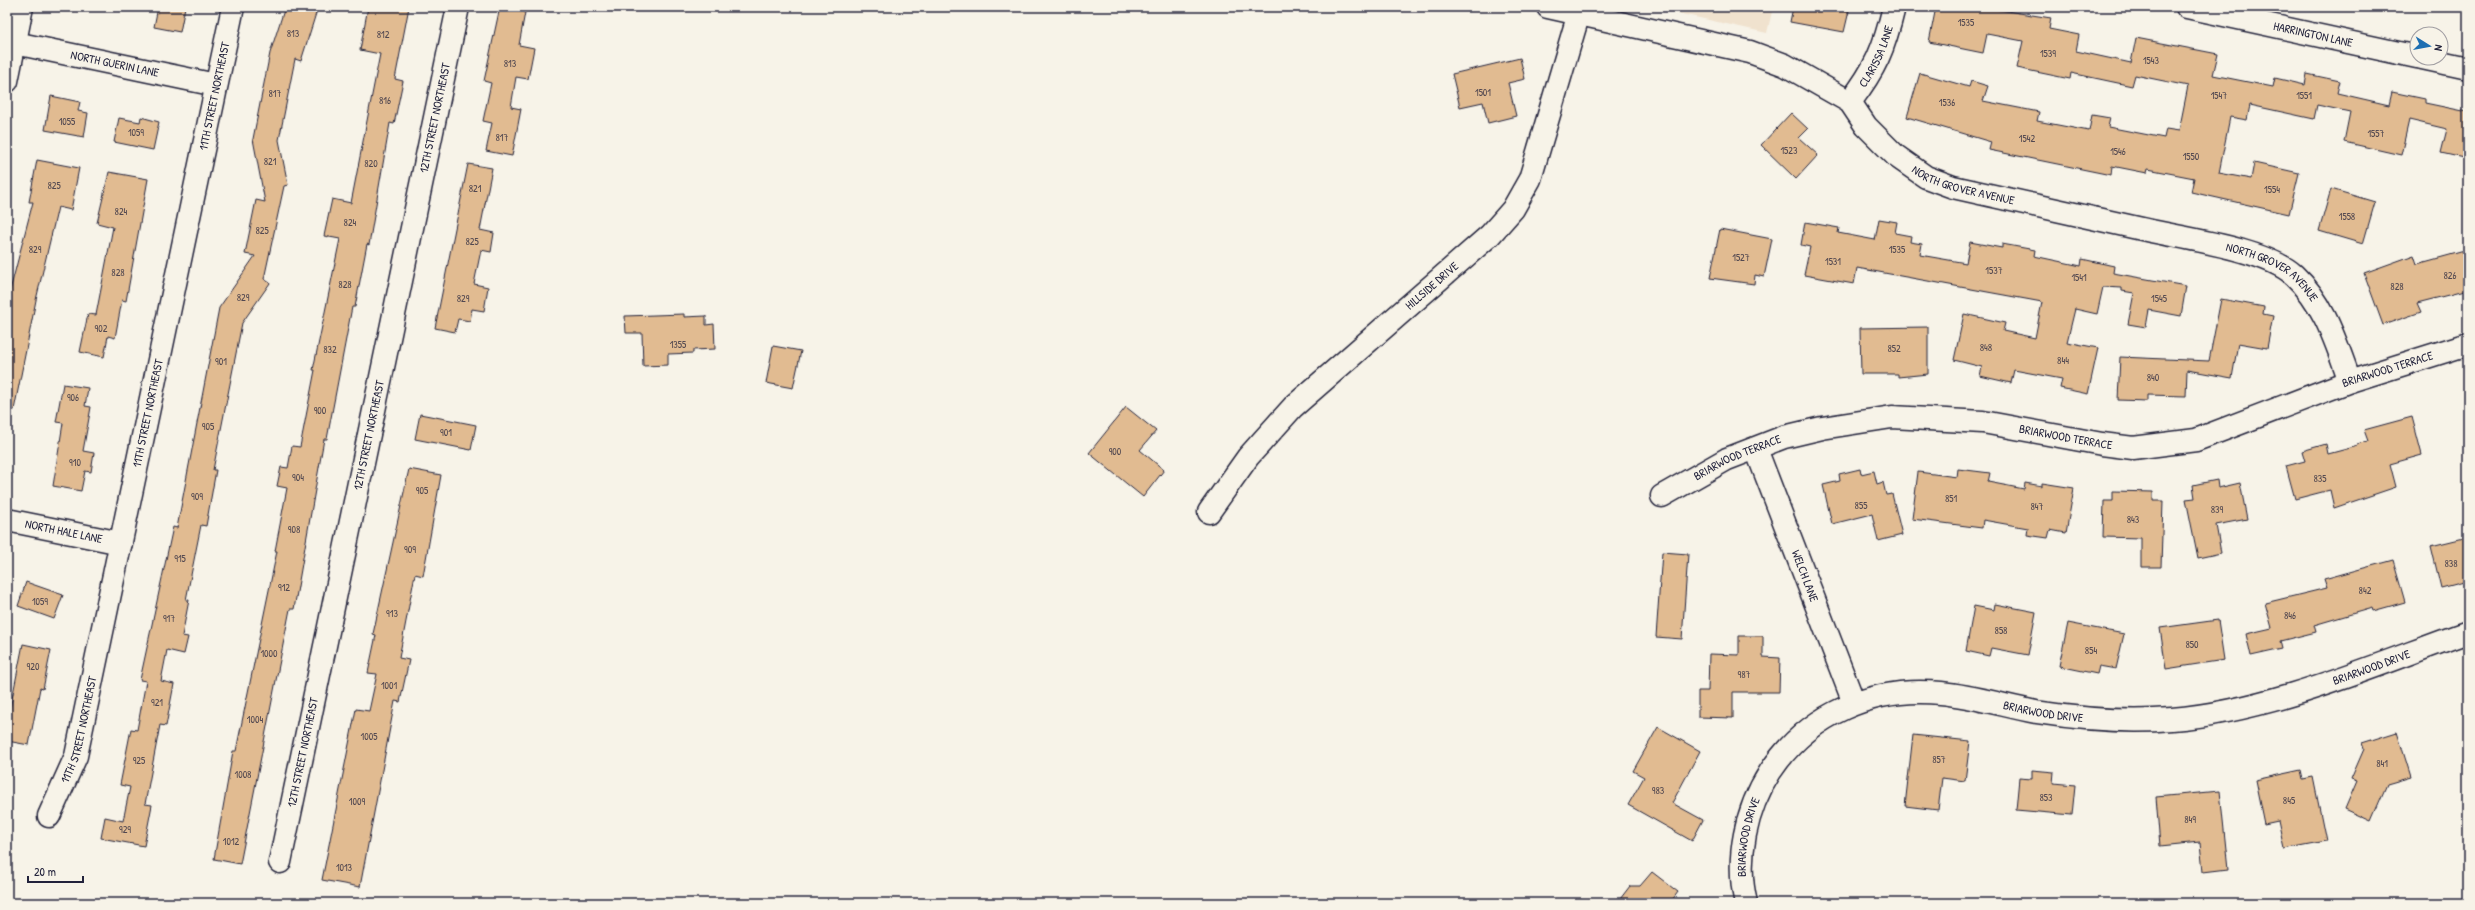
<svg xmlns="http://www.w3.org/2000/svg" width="2475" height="910" font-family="'Patrick Hand',sans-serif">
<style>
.built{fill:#f0e2ce}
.building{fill:#e1bb91;stroke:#22223b}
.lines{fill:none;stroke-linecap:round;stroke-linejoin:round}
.minor-casing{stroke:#22223b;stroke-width:25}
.minor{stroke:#f7f3e8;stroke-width:22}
.labels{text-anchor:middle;stroke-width:3;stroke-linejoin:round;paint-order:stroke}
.number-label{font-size:10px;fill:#524850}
.street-label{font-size:12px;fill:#22223b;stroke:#f7f3e8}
</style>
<rect width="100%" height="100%" fill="#f7f3e8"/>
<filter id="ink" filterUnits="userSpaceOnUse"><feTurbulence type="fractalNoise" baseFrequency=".025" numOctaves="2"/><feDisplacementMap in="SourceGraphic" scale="8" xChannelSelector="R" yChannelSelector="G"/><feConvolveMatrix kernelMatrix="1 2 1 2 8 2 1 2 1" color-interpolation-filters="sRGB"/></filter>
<g filter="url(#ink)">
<polygon class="built" points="1650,7 1773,7 1767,33"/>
<g class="building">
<polygon points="158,7 185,7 180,32 154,27"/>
<polygon points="285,7 318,7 301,61 295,59 279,140 288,185 284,186 264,279 270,283 242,323 213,470 216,470 206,526 201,525 186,600 189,600 182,636 188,637 184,654 167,650 161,681 174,684 166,726 160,725 145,804 152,805 144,846 101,838 105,817 123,821 130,787 120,785 131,729 137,730 146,681 140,680 173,527 177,528 219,308 255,256 245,254 256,200 265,202 253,139 270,53"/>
<polygon points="368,7 409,7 395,79 403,81 394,124 390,123 369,245 367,244 355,307 352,307 327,439 324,439 294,609 290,609 240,864 214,859 233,751 236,751 277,551 275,551 287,488 277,486 281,467 288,468 292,446 300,447 315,370 313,370 340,239 324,236 332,199 351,203 380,54 360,50"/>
<polygon points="500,7 526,7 519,45 534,48 528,79 516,77 511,107 521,109 512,156 486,151 492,123 483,121 491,83 484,81"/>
<polygon points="1793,7 1830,7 1849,11 1844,32 1790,22"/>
<polygon points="1936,7 1981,7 2051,18 2049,29 2079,35 2076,51 2131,63 2136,38 2218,54 2213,75 2273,87 2275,78 2305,85 2307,74 2340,81 2337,93 2389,105 2392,92 2425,99 2425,103 2468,112 2468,159 2441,153 2447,129 2409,120 2401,155 2344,142 2350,112 2317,105 2314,119 2250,105 2247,120 2230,117 2219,173 2251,179 2254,163 2299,173 2289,214 2191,192 2194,178 2148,169 2147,173 2112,166 2111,175 1989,150 1991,142 1907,117 1920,73 1969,87 1971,81 1988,86 1983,101 2039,112 2037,121 2089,131 2092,115 2110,118 2108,127 2164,138 2166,129 2179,131 2188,86 2135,75 2132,86 2071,73 2070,79 2017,68 2023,41 1987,34 1983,53 1929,42"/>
<polygon points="1520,58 1525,79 1508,83 1516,116 1488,123 1483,102 1460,107 1452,74"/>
<polygon points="51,96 80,102 78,111 88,113 84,137 45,130"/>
<polygon points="1791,113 1808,129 1799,138 1818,155 1796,179 1761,145"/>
<polygon points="141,117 159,122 153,150 114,142 119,118 140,122"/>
<polygon points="37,160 79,168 71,210 58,207 36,300 14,410 7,410 7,302 33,202 29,202"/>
<polygon points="468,164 492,168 480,230 494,233 491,252 481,250 474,284 488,287 484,311 472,309 470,321 458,319 455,332 435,328"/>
<polygon points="109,172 148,179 126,301 122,300 115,338 108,336 104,357 80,352 88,314 96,315 113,227 97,223"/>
<polygon points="2331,189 2375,202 2363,244 2319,231"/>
<polygon points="1879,219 1897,222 1895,233 1911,236 1910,242 1922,244 1920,255 1966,263 1970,242 2002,248 2002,244 2035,250 2034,256 2081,266 2082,259 2114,266 2113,273 2186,286 2181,316 2149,310 2146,327 2128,324 2134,293 2122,291 2122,288 2103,287 2097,314 2075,309 2067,342 2098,348 2088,394 2060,388 2062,379 2014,370 2011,383 1980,376 1982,367 1954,360 1964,314 2005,323 2003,331 2035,338 2042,302 1857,268 1854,284 1804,275 1810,247 1801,245 1805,222 1839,228 1838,233 1875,240"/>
<polygon points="1720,229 1772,239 1764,277 1755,275 1754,284 1710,278"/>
<polygon points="2468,250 2468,290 2417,303 2421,312 2383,325 2364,273 2414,255 2417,264"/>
<polygon points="2221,299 2264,307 2263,314 2273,316 2267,348 2238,343 2232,378 2187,370 2186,396 2147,395 2147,401 2118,400 2120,357 2209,361"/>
<polygon points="684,314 684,317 706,316 706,325 714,324 715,349 693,350 693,353 668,354 668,365 643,366 642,333 626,333 625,316"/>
<polygon points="1928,327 1928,374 1898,377 1898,374 1861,374 1860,328"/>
<polygon points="773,346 801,351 793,388 766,383"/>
<polygon points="63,384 88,388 85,406 91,407 83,451 94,453 91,472 85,471 81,491 53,486 63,423 56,422"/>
<polygon points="1126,407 1156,431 1140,450 1164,470 1143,497 1089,453"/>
<polygon points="420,414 476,425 471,450 415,439"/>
<polygon points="2412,417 2422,455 2390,464 2396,487 2334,508 2330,490 2295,499 2286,466 2305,461 2302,451 2326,444 2328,454 2358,446 2357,444 2368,441 2364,430"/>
<polygon points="409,469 441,475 423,576 415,574 399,658 409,660 400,702 395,701 360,887 322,880 356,709 369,711 377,674 368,673 376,635 373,634"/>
<polygon points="1860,469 1861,474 1874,471 1877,484 1883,482 1886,495 1892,494 1902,535 1878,541 1872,514 1832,524 1823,485 1840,481 1839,474"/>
<polygon points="1958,469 1990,473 1988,482 2024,489 2025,483 2042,486 2042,483 2074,488 2066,533 2050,530 2048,538 2027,535 2028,528 1983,520 1982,528 1912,519 1918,472 1957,477"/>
<polygon points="2217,480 2218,488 2240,483 2247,519 2216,525 2221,553 2198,558 2186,499 2195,498 2193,485"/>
<polygon points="2113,491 2153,492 2153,501 2163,501 2161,567 2141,567 2141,538 2103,537 2104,501 2113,501"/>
<polygon points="2468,537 2468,581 2441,588 2431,546"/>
<polygon points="1662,552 1688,554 1682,639 1656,637"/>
<polygon points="2393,560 2405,602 2373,611 2372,608 2314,625 2316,632 2280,641 2282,649 2251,656 2246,634 2272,628 2265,603 2327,588 2324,579"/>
<polygon points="26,582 63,595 54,619 18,606"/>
<polygon points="1995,604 2036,612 2028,655 1991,648 1989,656 1966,651 1974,606 1994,610"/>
<polygon points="2218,620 2224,660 2166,669 2160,628"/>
<polygon points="2068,623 2124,634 2116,669 2099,666 2097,674 2059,666"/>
<polygon points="1739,636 1763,636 1763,657 1780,658 1779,692 1733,692 1733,718 1698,717 1698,691 1708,691 1709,654 1739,655"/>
<polygon points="23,644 51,650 43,689 40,688 29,745 7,741 7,724"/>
<polygon points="1658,727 1700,751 1672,803 1703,820 1692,841 1628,805 1644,777 1633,771"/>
<polygon points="2397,732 2411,777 2387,784 2371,821 2345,809 2357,781 2351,779 2364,749 2362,743"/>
<polygon points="1913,735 1970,741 1965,781 1942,778 1938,810 1905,806"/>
<polygon points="2032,770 2054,772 2053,783 2075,785 2072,815 2016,810 2019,778 2032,779"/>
<polygon points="2301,770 2303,779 2313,777 2326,841 2284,849 2278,821 2264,824 2255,780"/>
<polygon points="2220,791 2228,869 2203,872 2200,842 2160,846 2156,797"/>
<polygon points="1652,872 1678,892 1670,903 1617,903 1630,886 1640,886"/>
</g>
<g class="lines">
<g class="minor-casing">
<g id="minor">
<path id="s1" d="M 1548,7 L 1750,52 L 1785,65 L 1850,102 L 1866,126 L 1896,156 L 1926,177 L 1953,187 C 2019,202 2085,216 2151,231 C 2188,239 2267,250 2294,275 C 2325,304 2336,343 2350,381"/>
<path id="s2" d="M 2187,7 L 2417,57"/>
<path id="s3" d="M 15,43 L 216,85"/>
<polyline points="2422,58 2468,68"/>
<polyline points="7,81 22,7"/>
<path id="s4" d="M 1850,102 C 1876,68 1884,49 1894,7"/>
<path id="s5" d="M 1756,449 L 1854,703"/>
<path id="s6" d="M 1662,496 L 1727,459 L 1784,437 L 1822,428 L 1892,417 L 1983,422 L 2102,444 L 2133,448 L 2196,440 L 2350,381 L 2468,344"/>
<path id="s7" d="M 1209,512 L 1248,457 L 1293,407 L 1490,235 L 1513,209 L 1530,179 L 1579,13"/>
<path id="s8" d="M 7,520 L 121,543"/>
<path id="s9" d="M 49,816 L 76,756 L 233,7"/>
<path id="s10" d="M 280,862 L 458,7"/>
<path id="s11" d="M 1746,903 C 1735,859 1746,809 1770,772 C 1808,714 1873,686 1941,693 C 1973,696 2005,706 2036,712 C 2081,719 2127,723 2172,719 C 2271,711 2375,665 2468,632"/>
</g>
</g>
<use href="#minor" class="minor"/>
</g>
</g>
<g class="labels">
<g class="number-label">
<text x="1966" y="26">1535</text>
<text x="293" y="37">813</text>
<text x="383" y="38">812</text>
<text x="2048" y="57">1539</text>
<text x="2151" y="64">1543</text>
<text x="510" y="67">813</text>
<text x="1483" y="96">1501</text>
<text x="275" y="97">817</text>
<text x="2219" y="99">1547</text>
<text x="2304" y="99">1551</text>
<text x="385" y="104">816</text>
<text x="1947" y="106">1536</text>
<text x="67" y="125">1055</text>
<text x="136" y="136">1059</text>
<text x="2376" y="137">1557</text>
<text x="502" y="141">817</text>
<text x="2027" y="142">1542</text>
<text x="1789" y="154">1523</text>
<text x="2118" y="155">1546</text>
<text x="2191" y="160">1550</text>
<text x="270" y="165">821</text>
<text x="371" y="167">820</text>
<text x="54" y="189">825</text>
<text x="475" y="192">821</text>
<text x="2272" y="193">1554</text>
<text x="121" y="215">824</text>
<text x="2347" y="220">1558</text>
<text x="350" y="226">824</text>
<text x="262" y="234">825</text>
<text x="472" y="245">825</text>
<text x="35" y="253">829</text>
<text x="1897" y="253">1535</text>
<text x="1741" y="261">1527</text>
<text x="1833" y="265">1531</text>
<text x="1994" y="274">1537</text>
<text x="118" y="276">828</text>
<text x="2450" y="279">826</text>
<text x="2079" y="281">1541</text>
<text x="345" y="288">828</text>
<text x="2397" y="290">828</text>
<text x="243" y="301">829</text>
<text x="463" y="302">829</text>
<text x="2159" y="302">1545</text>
<text x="101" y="332">902</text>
<text x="678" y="348">1355</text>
<text x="1986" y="351">848</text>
<text x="1894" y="352">852</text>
<text x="330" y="353">832</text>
<text x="2063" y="364">844</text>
<text x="221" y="365">901</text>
<text x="2153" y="381">840</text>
<text x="73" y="401">906</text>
<text x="320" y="414">900</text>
<text x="208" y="430">905</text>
<text x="446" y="436">901</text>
<text x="1115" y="455">900</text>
<text x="75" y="466">910</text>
<text x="298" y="481">904</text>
<text x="2320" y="482">835</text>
<text x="422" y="494">905</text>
<text x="197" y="500">909</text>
<text x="1951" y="502">851</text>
<text x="1861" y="509">855</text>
<text x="2037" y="510">847</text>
<text x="2217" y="513">839</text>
<text x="2133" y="523">843</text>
<text x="294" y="533">908</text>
<text x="410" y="553">909</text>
<text x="180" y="562">915</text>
<text x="2451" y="567">838</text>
<text x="284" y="591">912</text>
<text x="2365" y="594">842</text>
<text x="40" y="605">1059</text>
<text x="392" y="617">913</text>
<text x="2290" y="619">846</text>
<text x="169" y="622">917</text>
<text x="2001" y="634">858</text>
<text x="2192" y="648">850</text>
<text x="2091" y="654">854</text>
<text x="269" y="657">1000</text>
<text x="33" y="670">920</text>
<text x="1744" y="678">987</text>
<text x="389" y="689">1001</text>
<text x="157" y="706">921</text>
<text x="255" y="723">1004</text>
<text x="369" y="740">1005</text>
<text x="1939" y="763">857</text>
<text x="139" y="764">925</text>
<text x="2382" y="767">841</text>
<text x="243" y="778">1008</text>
<text x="1658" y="794">983</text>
<text x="2046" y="801">853</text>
<text x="2289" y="804">845</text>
<text x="357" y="805">1009</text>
<text x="2190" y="823">849</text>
<text x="125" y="833">929</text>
<text x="231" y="845">1012</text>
<text x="344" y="871">1013</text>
</g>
<g class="street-label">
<text dy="4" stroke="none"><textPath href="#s2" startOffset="129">HARRINGTON LANE</textPath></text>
<text dy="4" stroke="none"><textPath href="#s4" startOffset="53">CLARISSA LANE</textPath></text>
<text dy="4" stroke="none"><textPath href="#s3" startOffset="102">NORTH GUERIN LANE</textPath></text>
<text dy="4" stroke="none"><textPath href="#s9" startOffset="740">11TH STREET NORTHEAST</textPath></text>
<text dy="4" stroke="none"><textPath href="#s10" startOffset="760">12TH STREET NORTHEAST</textPath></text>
<text dy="4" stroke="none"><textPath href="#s1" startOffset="465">NORTH GROVER AVENUE</textPath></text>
<text dy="4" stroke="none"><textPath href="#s1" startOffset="789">NORTH GROVER AVENUE</textPath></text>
<text dy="4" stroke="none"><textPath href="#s7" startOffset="319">HILLSIDE DRIVE</textPath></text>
<text dy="4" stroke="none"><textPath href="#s6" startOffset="757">BRIARWOOD TERRACE</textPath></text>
<text dy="4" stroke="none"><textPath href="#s9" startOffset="416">11TH STREET NORTHEAST</textPath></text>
<text dy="4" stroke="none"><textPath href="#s10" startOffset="436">12TH STREET NORTHEAST</textPath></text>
<text dy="4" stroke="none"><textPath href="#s6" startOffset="421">BRIARWOOD TERRACE</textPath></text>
<text dy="4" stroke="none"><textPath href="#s6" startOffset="85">BRIARWOOD TERRACE</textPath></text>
<text dy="4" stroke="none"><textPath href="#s8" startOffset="58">NORTH HALE LANE</textPath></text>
<text dy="4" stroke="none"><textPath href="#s5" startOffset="136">WELCH LANE</textPath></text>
<text dy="4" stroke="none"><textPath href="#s11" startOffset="775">BRIARWOOD DRIVE</textPath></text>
<text dy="4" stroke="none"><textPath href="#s11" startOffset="439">BRIARWOOD DRIVE</textPath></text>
<text dy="4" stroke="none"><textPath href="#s9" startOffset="92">11TH STREET NORTHEAST</textPath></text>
<text dy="4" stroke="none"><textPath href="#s10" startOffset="112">12TH STREET NORTHEAST</textPath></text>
<text dy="4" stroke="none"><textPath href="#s11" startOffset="67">BRIARWOOD DRIVE</textPath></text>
</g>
</g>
<rect width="2475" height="910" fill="none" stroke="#f7f3e8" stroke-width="24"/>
<rect x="12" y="12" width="2451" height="886" fill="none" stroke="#22223b" stroke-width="1.5" filter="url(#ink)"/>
<g transform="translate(2429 46) rotate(101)"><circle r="19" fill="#f7f3e8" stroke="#a29fa3"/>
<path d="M0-3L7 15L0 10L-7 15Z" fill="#1f6fb2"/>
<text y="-6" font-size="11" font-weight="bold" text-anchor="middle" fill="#22223b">N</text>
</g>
<path d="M28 876v6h55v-6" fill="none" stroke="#22223b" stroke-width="2"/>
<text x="34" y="876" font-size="12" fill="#22223b" stroke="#f7f3e8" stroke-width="3" paint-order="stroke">20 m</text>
</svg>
